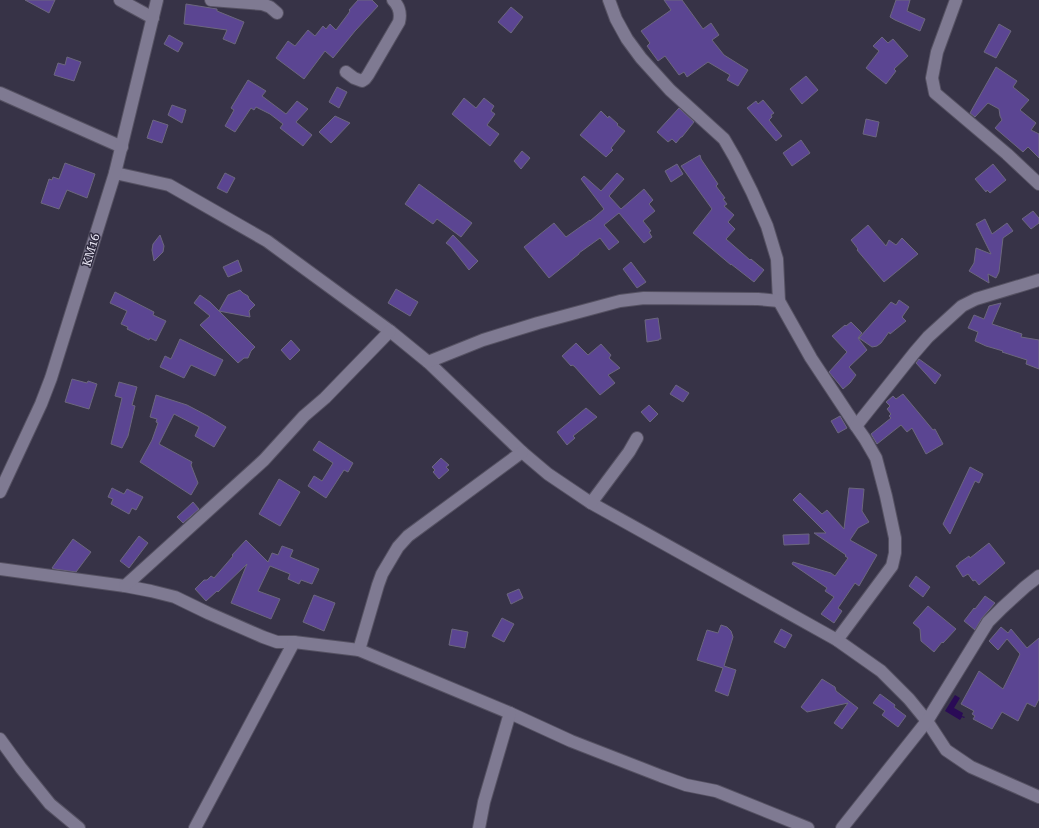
<svg xmlns="http://www.w3.org/2000/svg" width="1039" height="828" font-family="'Roboto Serif',serif">
<style>
.water{fill:#2a0b56}
.building{fill:#5b4592;stroke:#6c677e}
.lines{fill:none;stroke-linecap:round;stroke-linejoin:round}
.minor-casing{stroke:#555162;stroke-width:14}
.minor{stroke:#7f7a92;stroke-width:12}
.labels{text-anchor:middle;stroke-width:3;stroke-linejoin:round;paint-order:stroke}
.street-label{font-size:12px;fill:#efecfa;stroke:#2d293d}
</style>
<rect width="100%" height="100%" fill="#373347"/>
<polygon class="water" points="955,695 960,698 954,708 963,713 962,716 965,717 964,718 962,717 960,720 945,711"/>
<g class="building">
<polygon points="25,0 55,0 49,13"/>
<polygon points="358,0 372,0 378,6 355,31 333,58 325,51 304,79 276,58 288,41 295,46 308,30 315,36 323,26 326,29 330,24 336,30 348,14 350,11 349,10"/>
<polygon points="664,0 682,0 703,29 711,23 719,35 712,40 724,55 748,70 738,86 727,80 730,75 708,62 687,77 684,72 679,75 665,56 658,61 647,46 650,43 641,31 671,10"/>
<polygon points="896,0 910,0 907,11 925,19 920,31 895,20 890,17"/>
<polygon points="186,4 217,9 217,11 244,22 235,44 223,39 227,30 184,24"/>
<polygon points="511,7 523,17 511,33 498,22"/>
<polygon points="999,24 1011,31 996,58 984,52"/>
<polygon points="169,35 183,43 178,52 164,44"/>
<polygon points="882,37 888,43 893,39 908,56 894,69 896,71 886,84 866,68 879,51 873,46"/>
<polygon points="67,57 81,62 74,81 54,75 58,63 65,65"/>
<polygon points="996,67 1017,81 1013,87 1029,100 1020,110 1036,123 1031,130 1039,134 1039,158 1028,147 1023,152 995,128 1002,120 1000,116 999,109 988,103 975,117 970,113"/>
<polygon points="806,76 818,90 802,104 790,89"/>
<polygon points="248,80 266,91 262,96 286,114 297,101 308,109 296,122 312,135 303,146 280,128 283,124 270,114 256,107 254,110 251,108 235,132 225,126 234,110 231,108"/>
<polygon points="337,87 347,92 339,108 329,102"/>
<polygon points="464,98 476,108 484,98 494,106 491,111 495,114 487,125 499,134 490,146 452,114"/>
<polygon points="763,100 774,113 771,115 772,117 769,120 782,136 776,141 747,108 756,101 758,104"/>
<polygon points="172,105 186,110 182,123 168,115"/>
<polygon points="679,108 694,122 682,137 681,137 676,143 672,139 668,142 657,132"/>
<polygon points="601,111 608,118 609,116 618,124 617,125 625,131 611,148 613,150 606,157 580,135"/>
<polygon points="335,116 350,123 331,143 319,132"/>
<polygon points="866,119 879,122 876,137 863,134"/>
<polygon points="153,120 168,125 162,143 147,138"/>
<polygon points="801,140 810,153 792,166 783,153"/>
<polygon points="522,151 530,158 521,169 514,161"/>
<polygon points="700,155 701,159 718,184 716,186 725,198 723,199 727,204 724,206 734,215 728,222 735,229 726,239 750,260 751,259 764,270 754,282 731,264 731,265 693,233 712,209 681,166"/>
<polygon points="65,163 95,174 87,198 67,190 59,209 41,203 49,179 52,180 53,177 59,179"/>
<polygon points="677,164 683,174 671,182 665,171"/>
<polygon points="993,164 1006,180 990,193 987,190 986,192 975,179"/>
<polygon points="225,173 235,178 227,193 217,188"/>
<polygon points="617,173 624,179 609,196 621,209 644,189 653,200 649,204 655,211 643,221 651,231 649,232 652,237 644,243 619,213 604,225 619,242 609,250 600,238 579,253 579,254 549,278 524,247 554,223 566,237 590,220 590,221 604,209 581,179 584,176 601,191"/>
<polygon points="419,184 472,223 461,237 437,219 433,224 405,204"/>
<polygon points="1033,211 1039,218 1039,223 1031,229 1022,219"/>
<polygon points="985,219 992,234 1007,223 1013,231 1003,238 999,272 996,278 988,274 989,283 969,271 974,263 976,248 991,254 976,224"/>
<polygon points="868,225 886,246 889,240 896,245 902,238 918,254 884,282 857,250 858,249 851,240"/>
<polygon points="160,235 164,246 163,252 154,261 152,250 153,244"/>
<polygon points="453,235 478,261 469,270 451,247 446,243"/>
<polygon points="238,260 242,271 228,277 223,267"/>
<polygon points="631,262 646,282 637,288 623,269"/>
<polygon points="396,289 418,302 410,316 388,303"/>
<polygon points="240,290 243,293 248,296 249,299 255,305 249,311 250,317 219,311 255,347 251,351 248,358 244,358 238,363 200,325 210,316 194,303 200,295 210,302 219,311 228,295"/>
<polygon points="115,292 154,312 153,315 166,321 156,341 150,338 149,340 127,329 128,327 121,324 127,311 110,303"/>
<polygon points="899,300 909,307 902,317 906,321 890,334 889,332 881,343 877,346 872,347 859,338 891,302 896,305"/>
<polygon points="1001,303 992,324 1022,334 1021,337 1039,340 1039,369 1026,364 1027,360 1002,352 1003,351 986,346 975,341 978,332 968,328 974,315 984,319 989,306"/>
<polygon points="658,318 661,339 659,339 659,340 647,342 645,320"/>
<polygon points="851,322 862,333 858,338 867,350 849,367 856,375 850,383 843,389 829,372 847,352 832,336 845,325 846,326"/>
<polygon points="180,339 223,360 215,376 191,365 184,378 160,367 165,356 171,359"/>
<polygon points="291,340 300,350 290,360 281,350"/>
<polygon points="576,343 588,355 601,344 611,355 609,358 620,368 608,375 615,383 600,395 574,366 572,365 571,366 562,356"/>
<polygon points="919,359 941,375 935,384 916,363"/>
<polygon points="72,379 87,383 88,381 97,384 89,409 65,402"/>
<polygon points="119,382 137,387 132,405 135,406 128,436 122,448 111,444 122,398 115,396"/>
<polygon points="676,385 689,393 683,402 670,394"/>
<polygon points="903,394 933,430 935,429 943,444 926,454 912,428 907,432 901,425 877,444 871,434 891,418 889,416 891,414 887,409 890,406 886,402 893,396 896,399"/>
<polygon points="156,395 187,405 208,416 226,427 214,447 195,436 199,427 174,414 159,444 192,462 191,465 198,483 191,495 140,462 152,440 158,423 156,422 157,419 150,417"/>
<polygon points="649,405 658,414 650,422 641,412"/>
<polygon points="586,408 597,417 573,436 575,438 567,445 557,432"/>
<polygon points="840,416 847,428 838,433 831,421"/>
<polygon points="319,441 353,463 348,472 344,470 326,498 308,486 314,476 322,481 333,463 313,450"/>
<polygon points="441,458 449,465 446,467 449,470 439,479 433,472 435,470 432,467"/>
<polygon points="970,467 983,474 979,483 975,481 950,534 943,524"/>
<polygon points="279,479 300,492 280,526 259,514"/>
<polygon points="112,488 124,494 127,489 143,497 136,510 132,508 129,514 111,504 113,499 108,497"/>
<polygon points="849,488 864,489 862,511 869,522 858,528 850,540 877,555 859,586 855,583 838,608 842,611 834,623 821,614 834,597 825,591 827,588 792,564 793,562 831,573 835,576 848,558 845,556 846,555 814,533 826,533 793,500 800,493 822,514 827,510 844,529"/>
<polygon points="193,502 199,509 183,523 177,517"/>
<polygon points="809,534 809,544 784,545 783,535"/>
<polygon points="139,536 148,543 129,568 120,561"/>
<polygon points="73,539 91,552 76,572 54,569 52,568"/>
<polygon points="246,540 268,562 272,553 278,555 282,546 293,550 290,557 319,569 312,584 301,580 299,584 288,579 290,574 270,566 258,591 280,599 271,619 231,603 247,564 218,592 217,591 206,601 195,589 204,580 207,580 211,576 214,578 233,556 232,555"/>
<polygon points="989,543 1005,563 979,585 975,580 973,581 968,574 963,577 956,566 959,564 959,563 969,556 970,558"/>
<polygon points="916,576 930,587 923,597 909,586"/>
<polygon points="519,589 523,598 511,604 507,594"/>
<polygon points="314,595 335,603 324,631 303,622"/>
<polygon points="985,596 995,603 982,618 975,630 964,621 974,608 975,609"/>
<polygon points="928,606 956,629 943,643 942,642 934,652 921,641 920,629 913,623"/>
<polygon points="502,618 514,624 504,642 492,636"/>
<polygon points="721,625 727,627 731,631 733,637 724,666 736,670 728,696 715,691 723,668 697,660 707,630 718,633"/>
<polygon points="1001,627 1008,633 1011,629 1027,648 1039,638 1039,699 1035,707 1027,703 1018,721 1002,712 992,729 973,719 975,716 972,714 974,711 961,704 979,671 1003,689 1020,654 1007,639 998,650 989,641"/>
<polygon points="452,629 468,632 465,648 449,645"/>
<polygon points="781,629 792,635 785,648 774,642"/>
<polygon points="822,679 835,687 836,691 858,708 842,729 834,723 848,703 807,712 801,707"/>
<polygon points="880,694 895,705 894,707 906,716 898,727 882,715 885,711 873,703"/>
</g>
<g class="lines">
<g class="minor-casing">
<g id="minor">
<polyline points="120,0 153,18"/>
<polyline points="211,0 262,4 270,7 277,13"/>
<polyline points="609,0 616,19 627,39 641,58 670,90 724,139 735,158 752,192 767,226 777,259 779,301 811,358 856,426 865,439 876,458 886,496 895,538 895,553 892,566 837,640"/>
<polyline points="956,0 937,52 932,78 935,93 1007,154 1039,184"/>
<path d="M 346,72 L 354,78 L 362,81 L 365,79 L 368,75 L 399,22 C 401,14 399,6 393,0"/>
<polyline points="0,93 122,147"/>
<polyline points="115,173 169,185 267,241 390,331 428,362 522,452 548,474 591,503 837,640 881,671 909,699 927,721 946,750 971,767 1039,797"/>
<polyline points="428,362 483,340 538,323 620,301 644,298 758,299 779,301"/>
<polyline points="856,426 915,352 928,337 962,306 976,299 1039,280"/>
<polyline points="0,492 41,404 51,378 115,173 157,0"/>
<polyline points="591,503 629,452 637,438"/>
<polyline points="0,569 125,586 151,591 175,597 208,613 263,637 277,642 294,642 359,650 510,713 571,741 661,776 686,785 716,791 808,828"/>
<polyline points="125,586 264,460 304,416 325,398 390,331"/>
<polyline points="359,650 378,585 382,574 398,547 408,536 522,452"/>
<polyline points="0,739 21,768 50,804 79,828"/>
<polyline points="195,828 294,642"/>
<polyline points="479,828 484,802 510,713"/>
<polyline points="842,828 927,721 988,622 1002,608 1025,587 1039,576"/>
</g>
</g>
<use href="#minor" class="minor"/>
</g>
<g class="labels">
<g class="street-label">
<text transform="translate(91 250) rotate(-73)" y="4">KM16</text>
</g>
</g>
</svg>
